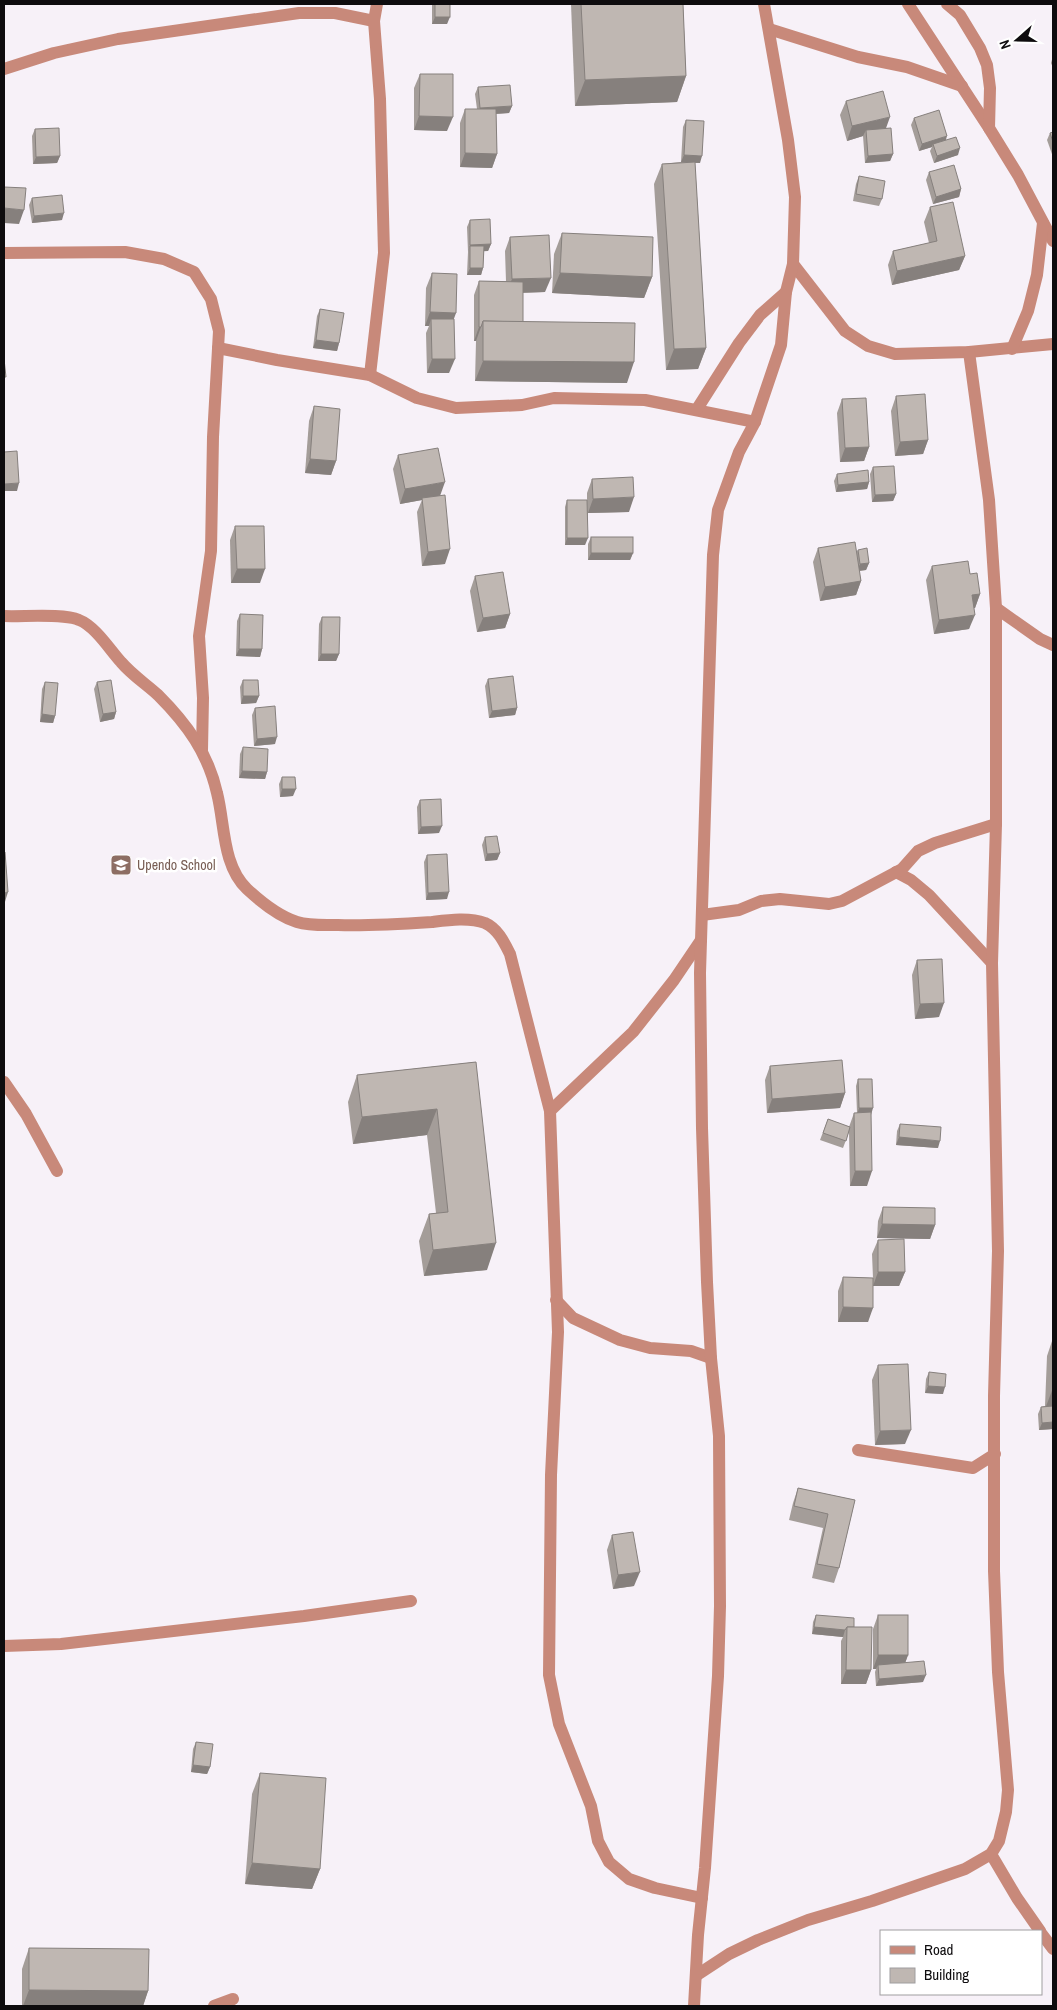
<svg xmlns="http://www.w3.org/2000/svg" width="1057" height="2010" font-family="'Archivo Narrow',sans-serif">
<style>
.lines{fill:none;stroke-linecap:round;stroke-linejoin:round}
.minor{stroke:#c8897a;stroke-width:12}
.wall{fill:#a49d99}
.shaded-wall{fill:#86807d}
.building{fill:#bfb7b2;stroke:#86807d}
.labels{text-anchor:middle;stroke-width:5;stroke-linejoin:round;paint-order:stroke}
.education-label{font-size:14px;fill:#785e54;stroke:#fff;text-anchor:start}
</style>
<rect width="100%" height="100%" fill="#f7f1f8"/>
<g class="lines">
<g class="minor">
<polyline points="908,4 989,128 1018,175 1053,241"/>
<polyline points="947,4 960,15 980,48 987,65 990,88 989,128"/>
<polyline points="769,29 858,57 907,67 962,86"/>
<polyline points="4,69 54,53 118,39 299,13 335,13 374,21"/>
<polyline points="4,253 125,252 164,259 194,272 211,299 219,331 213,437 211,551 199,636 203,698 202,750"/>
<polyline points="793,264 845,331 868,346 895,354 969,352 1053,344"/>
<polyline points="218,348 277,360 370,375 417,398 456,408 522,405 554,398 645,400 755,422"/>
<polyline points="1012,349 1028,311 1037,275 1043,223"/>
<polyline points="370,375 384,253 380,99 374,21 377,4"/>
<polyline points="697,409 739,343 760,315 786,292"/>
<polyline points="996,608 1040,639 1053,645"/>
<path d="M 4,616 C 22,617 63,613 79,620 C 95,626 110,650 121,662 C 132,675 146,684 158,695 C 187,724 208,753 217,793 C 225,824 222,865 247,889 C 261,902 278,916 297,922 C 310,926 324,925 338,925 C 370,926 401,924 432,922 C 448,920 469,917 485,923 C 498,929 504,942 510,954 L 550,1111 L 558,1332 L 551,1475 L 549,1675 L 559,1724 L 591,1806 L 598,1841 L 609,1862 L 629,1879 L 655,1888 L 702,1898"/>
<polyline points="896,872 911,880 929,895 992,963"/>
<polyline points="702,915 739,910 761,901 780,899 829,904 842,901 902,869 918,851 935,843 996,824"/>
<polyline points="4,1082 26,1114 57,1171"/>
<polyline points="550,1111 633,1032 674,980 701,940"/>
<polyline points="556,1300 573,1318 620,1340 650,1348 691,1351 711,1358"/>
<polyline points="858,1450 973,1468 995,1454"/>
<polyline points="4,1646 61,1644 304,1616 411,1601"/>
<polyline points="991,1854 1017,1898 1040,1931"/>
<polyline points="1041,1933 1053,1949"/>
<polyline points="697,1975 729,1954 758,1940 808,1920 872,1901 965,1869 991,1854 999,1841 1006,1812 1008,1790 998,1672 994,1571 994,1396 998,1251 992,963 996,824 996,608 989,500 969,352"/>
<polyline points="214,2006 233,1999"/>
<polyline points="694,2006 698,1935 705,1868 718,1676 720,1606 719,1436 711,1358 707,1282 702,1128 700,973 713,555 718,510 739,452 755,422 781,345 786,292 793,264 795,197 788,140 764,4"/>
</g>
</g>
<g class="wall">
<polygon points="432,4 450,4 447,24 432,24"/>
<polygon points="571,4 683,4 686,76 677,102 575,106"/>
<polygon points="1053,56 1053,68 1051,63"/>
<polygon points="420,74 447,131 414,130 414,88"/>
<polygon points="478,87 512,106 509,113 496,114 497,154 492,168 460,167 460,123 465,109 477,109 475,94"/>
<polygon points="846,101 885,129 893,154 890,161 865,163 863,136 847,141 840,115"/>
<polygon points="914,118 946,140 958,155 934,163 930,151 932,147 919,151 911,125"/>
<polygon points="686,120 700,163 695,163 706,348 698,369 666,370 654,184 662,164 681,162 683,127"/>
<polygon points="35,129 60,156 57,163 33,164 32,136"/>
<polygon points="1053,132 1053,157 1047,140 1050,133"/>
<polygon points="929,172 961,189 959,197 933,204 926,180"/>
<polygon points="859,176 882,199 879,206 853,201 856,184"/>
<polygon points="32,198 62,220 32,223 29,205"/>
<polygon points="930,207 965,256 959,270 892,285 888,265 893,251 929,243 924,222"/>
<polygon points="470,220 491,244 488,251 484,251 483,268 481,275 467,275 468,252 467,227"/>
<polygon points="562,233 652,277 644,298 552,293 554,254"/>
<polygon points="510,237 545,292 523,293 523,322 627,383 475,381 476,341 474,341 474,295 479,281 506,281 505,251"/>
<polygon points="432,273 454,319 449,373 427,373 426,333 429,326 425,326 426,288"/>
<polygon points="320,309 339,343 337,351 313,348 317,316"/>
<polygon points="896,396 928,440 923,454 895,456 891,411"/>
<polygon points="842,399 869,447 864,461 840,462 837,413"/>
<polygon points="314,406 336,461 331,475 305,473 309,421"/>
<polygon points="398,455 440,496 445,564 422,566 417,512 422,500 400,504 393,469"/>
<polygon points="873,467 896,494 893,501 872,502 870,474"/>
<polygon points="837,474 869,482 867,489 836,492 834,481"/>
<polygon points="592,479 629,512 588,513 585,545 565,545 565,507 567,500 587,500 587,493"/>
<polygon points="235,526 260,583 231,583 230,540"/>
<polygon points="591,537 633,553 630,560 588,560 588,544"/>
<polygon points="818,548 856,553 858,550 869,563 866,570 859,571 861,581 856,595 820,601 813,562"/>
<polygon points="932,566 970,574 980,594 975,608 974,608 969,629 934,634 926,580"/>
<polygon points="475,576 510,614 505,628 477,632 470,591"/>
<polygon points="240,614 262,649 260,657 236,656 237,621"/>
<polygon points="322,617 339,654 336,661 318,661 319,624"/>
<polygon points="488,679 517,708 515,715 489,718 485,686"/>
<polygon points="243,680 259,696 256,703 241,704 240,687"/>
<polygon points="45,682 55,716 53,723 40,722 42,689"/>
<polygon points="97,682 116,712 114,719 100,722 94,689"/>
<polygon points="255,708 275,744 254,746 252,715"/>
<polygon points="243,747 267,772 265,779 239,778 240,754"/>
<polygon points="282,777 293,796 280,797 279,784"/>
<polygon points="420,800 439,833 418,834 417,807"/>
<polygon points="485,837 500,853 497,860 485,861 482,845"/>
<polygon points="427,855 447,899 426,900 424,862"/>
<polygon points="917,960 939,1017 915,1019 912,975"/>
<polygon points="476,1062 487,1270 424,1276 419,1241 429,1214 436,1213 427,1135 353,1144 348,1102 357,1075"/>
<polygon points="770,1066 845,1093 840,1108 767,1113 765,1080"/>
<polygon points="858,1079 871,1114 867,1186 850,1186 849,1132 843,1148 820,1140 828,1119 849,1127 854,1113 857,1113 856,1086"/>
<polygon points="900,1124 938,1148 896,1145 897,1131"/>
<polygon points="883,1207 935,1225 930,1239 877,1238 878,1221"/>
<polygon points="878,1240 905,1272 899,1286 873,1286 868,1322 838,1322 838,1291 843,1277 873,1278 872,1254"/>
<polygon points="1053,1338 1053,1429 1039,1430 1038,1414 1041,1407 1045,1406 1047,1356"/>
<polygon points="878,1365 905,1444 875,1445 872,1380"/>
<polygon points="929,1372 943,1394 925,1393 926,1379"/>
<polygon points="798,1488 855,1500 839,1568 834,1583 812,1578 823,1528 789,1520 793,1503"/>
<polygon points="612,1535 634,1586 613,1589 607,1550"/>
<polygon points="816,1615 854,1627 871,1670 866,1684 841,1684 841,1641 843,1637 812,1634 813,1622"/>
<polygon points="878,1615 908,1655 905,1663 923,1682 876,1686 875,1672 876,1669 873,1669 873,1629"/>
<polygon points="196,1742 210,1767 207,1774 191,1772 193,1749"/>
<polygon points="260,1773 320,1869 312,1889 245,1884 252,1794"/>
<polygon points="29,1948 148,1991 143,2006 22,2006 22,1969"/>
</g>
<g class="shaded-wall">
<polygon points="435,17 450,17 447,24 432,24"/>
<polygon points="686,76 677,102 575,106 585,80"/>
<polygon points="512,106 509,113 477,115 480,108"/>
<polygon points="419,116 453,117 447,131 414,130"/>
<polygon points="890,117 885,131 866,130 863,136 847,141 852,126"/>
<polygon points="947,136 945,143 933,144 932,147 919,151 922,144"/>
<polygon points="960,148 958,155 934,163 937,156"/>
<polygon points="465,153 497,154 492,168 460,167"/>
<polygon points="893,154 890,161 865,163 868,156"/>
<polygon points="684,155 702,156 700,163 681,162"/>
<polygon points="60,156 57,163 33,164 36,157"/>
<polygon points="961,189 959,197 933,204 936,197"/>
<polygon points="4,208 24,210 19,224 4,223"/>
<polygon points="64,213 62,220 32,223 34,216"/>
<polygon points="491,244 488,251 470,252 470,246 468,252 470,245"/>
<polygon points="965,256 959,270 892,285 897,271"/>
<polygon points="470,268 483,268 481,275 467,275"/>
<polygon points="560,273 652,277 644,298 552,293"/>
<polygon points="551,278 545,292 506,293 512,279"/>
<polygon points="430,312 456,313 451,327 431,319 429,326 425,326"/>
<polygon points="479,327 481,327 476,341 474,341"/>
<polygon points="316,340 339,343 337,351 313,348"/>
<polygon points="706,348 698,369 666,370 674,349"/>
<polygon points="432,359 455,359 449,373 427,373"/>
<polygon points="483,361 634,362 627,383 475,381"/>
<polygon points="928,440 923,454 895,456 900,442"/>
<polygon points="869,447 864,461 840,462 845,448"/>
<polygon points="310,459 336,461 331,475 305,473"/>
<polygon points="445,482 440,496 422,498 422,500 400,504 405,489"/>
<polygon points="869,482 867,489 836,492 838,485"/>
<polygon points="19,483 17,491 4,491 4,484"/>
<polygon points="896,494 893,501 872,502 875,495"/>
<polygon points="634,497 629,512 588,513 593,499"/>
<polygon points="567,538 588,538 585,545 565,545"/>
<polygon points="450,549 445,564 422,566 428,552"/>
<polygon points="591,553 633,553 630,560 588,560"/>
<polygon points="869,563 866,570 857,571 860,564"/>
<polygon points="237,569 265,569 260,583 231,583"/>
<polygon points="861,581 856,595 820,601 825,587"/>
<polygon points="980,594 975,608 967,609 972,595"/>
<polygon points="510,614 505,628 477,632 483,618"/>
<polygon points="975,615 969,629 934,634 939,620"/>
<polygon points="239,649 262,649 260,657 236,656"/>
<polygon points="321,654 339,654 336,661 318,661"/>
<polygon points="243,696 259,696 256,703 241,704"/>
<polygon points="517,708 515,715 489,718 492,711"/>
<polygon points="116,712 114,719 100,722 103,714"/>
<polygon points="42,714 55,716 53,723 40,722"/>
<polygon points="277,737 275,744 254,746 257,739"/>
<polygon points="242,771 267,772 265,779 239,778"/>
<polygon points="282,789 296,789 293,796 280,797"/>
<polygon points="442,826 439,833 418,834 421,827"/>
<polygon points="500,853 497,860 485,861 487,854"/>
<polygon points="8,892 4,905 4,893"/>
<polygon points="449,892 447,899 426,900 428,893"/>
<polygon points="944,1003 939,1017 915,1019 920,1004"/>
<polygon points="845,1093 840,1108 767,1113 772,1099"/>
<polygon points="859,1108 873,1108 871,1115 857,1115"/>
<polygon points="437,1109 427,1135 353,1144 362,1117"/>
<polygon points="899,1137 940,1141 938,1148 896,1145"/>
<polygon points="855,1171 872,1171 867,1186 850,1186"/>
<polygon points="882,1224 935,1225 930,1239 877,1238"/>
<polygon points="496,1243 487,1270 424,1276 433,1250"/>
<polygon points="878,1272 905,1272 899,1286 873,1286"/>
<polygon points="843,1307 873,1308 868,1322 838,1322"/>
<polygon points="928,1386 945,1387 943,1394 925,1393"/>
<polygon points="1053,1388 1053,1409 1045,1409"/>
<polygon points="1053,1422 1053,1429 1039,1430 1042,1423"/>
<polygon points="911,1430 905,1444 875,1445 880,1431"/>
<polygon points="640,1572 634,1586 613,1589 618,1575"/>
<polygon points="814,1627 845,1630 843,1637 812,1634"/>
<polygon points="878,1655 908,1655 903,1669 878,1665 876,1669 873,1669"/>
<polygon points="846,1670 871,1670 866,1684 841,1684"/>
<polygon points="926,1675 923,1682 876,1686 879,1679"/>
<polygon points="193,1765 210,1767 207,1774 191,1772"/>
<polygon points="252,1863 320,1869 312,1889 245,1884"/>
<polygon points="29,1990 148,1991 143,2006 23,2006"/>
</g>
<g class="building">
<rect x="435" y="4" width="15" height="13"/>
<polygon points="581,4 683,4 686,76 585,80"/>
<polygon points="420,74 453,74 453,117 419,116"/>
<polygon points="510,85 512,106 480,108 478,87"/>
<polygon points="883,91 890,117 852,126 846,101"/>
<polygon points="465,109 496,109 497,154 465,153"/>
<polygon points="939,110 947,136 922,144 914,118"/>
<polygon points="686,120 704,121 702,156 684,155"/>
<polygon points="59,128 60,156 36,157 35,129"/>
<polygon points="891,128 893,154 868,156 866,130"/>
<polygon points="1053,132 1053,142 1050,133"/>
<polygon points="956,137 960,148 937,156 933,144"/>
<polygon points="695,162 706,348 674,349 662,164"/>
<polygon points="954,165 961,189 936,197 929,172"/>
<polygon points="859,176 885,181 882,199 856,194"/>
<polygon points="4,187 26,188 24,210 4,208"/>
<polygon points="62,195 64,213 34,216 32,198"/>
<polygon points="953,202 965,256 897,271 893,251 937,241 930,207"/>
<polygon points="490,219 491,244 470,245 470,220"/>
<polygon points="562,233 653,237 652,277 560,273"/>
<polygon points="549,235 551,278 512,279 510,237"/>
<polygon points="470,246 484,246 483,268 470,268"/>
<polygon points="432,273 457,274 456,313 430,312"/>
<polygon points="479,281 523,282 523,322 483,321 481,327 479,327"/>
<polygon points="320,309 344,313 339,343 316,340"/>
<polygon points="431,319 454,319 455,359 432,359"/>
<polygon points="483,321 635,323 634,362 483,361"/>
<polygon points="4,359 6,377 4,377"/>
<polygon points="925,394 928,440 900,442 896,396"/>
<polygon points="866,398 869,447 845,448 842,399"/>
<polygon points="314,406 340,409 336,461 310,459"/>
<polygon points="438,448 445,482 405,489 398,455"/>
<polygon points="17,451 19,483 4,484 4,452"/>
<polygon points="894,466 896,494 875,495 873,467"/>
<polygon points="868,470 869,482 838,485 837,474"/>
<polygon points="633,477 634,497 593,499 592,479"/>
<polygon points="445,495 450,549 428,552 422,498"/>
<polygon points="567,500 587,500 588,538 567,538"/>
<polygon points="235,526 264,526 265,569 237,569"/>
<rect x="591" y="537" width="42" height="16"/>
<polygon points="855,542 861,581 825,587 818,548"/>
<polygon points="867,548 869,563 860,564 858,550"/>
<polygon points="968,561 970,574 977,573 980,594 972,595 975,615 939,620 932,566"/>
<polygon points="503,572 510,614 483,618 475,576"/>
<polygon points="240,614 263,615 262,649 239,649"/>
<polygon points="322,617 340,617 339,654 321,654"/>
<polygon points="513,676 517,708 492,711 488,679"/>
<polygon points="111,680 116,712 103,714 97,682"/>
<polygon points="243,680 258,680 259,696 243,696"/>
<polygon points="45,682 58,683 55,716 42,714"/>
<polygon points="275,706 277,737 257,739 255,708"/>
<polygon points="243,747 268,749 267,772 242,771"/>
<polygon points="282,777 295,777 296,789 282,789"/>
<polygon points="441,799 442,826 421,827 420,800"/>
<polygon points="497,836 500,853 487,854 485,837"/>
<polygon points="4,852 5,852 8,892 4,893"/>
<polygon points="447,854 449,892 428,893 427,855"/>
<polygon points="942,959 944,1003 920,1004 917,960"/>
<polygon points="842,1060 845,1093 772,1099 770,1066"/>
<polygon points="476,1062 496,1243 433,1250 429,1214 448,1212 437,1109 362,1117 357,1075"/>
<polygon points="858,1079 872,1079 873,1108 859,1108"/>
<polygon points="871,1112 872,1171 855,1171 854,1113"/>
<polygon points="828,1119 850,1127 846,1141 823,1133"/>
<polygon points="900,1124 941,1127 940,1141 899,1137"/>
<polygon points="883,1207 935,1208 935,1225 882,1224"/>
<polygon points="904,1239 905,1272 878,1272 878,1240"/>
<polygon points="843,1277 873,1278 873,1308 843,1307"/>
<polygon points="908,1364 911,1430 880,1431 878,1365"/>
<polygon points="929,1372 946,1374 945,1387 928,1386"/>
<polygon points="1053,1406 1053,1422 1042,1423 1041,1407"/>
<polygon points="798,1488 855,1500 839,1568 817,1564 828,1514 794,1506"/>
<polygon points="633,1532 640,1572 618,1575 612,1535"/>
<polygon points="816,1615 854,1618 854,1627 847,1627 845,1630 814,1627"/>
<rect x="878" y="1615" width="30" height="40"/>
<polygon points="847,1627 872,1627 871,1670 846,1670"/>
<polygon points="924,1661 926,1675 879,1679 878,1665"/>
<polygon points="196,1742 213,1744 210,1767 193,1765"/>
<polygon points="260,1773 326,1778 320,1869 252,1863"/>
<polygon points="29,1948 149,1949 148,1991 29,1990"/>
</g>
<defs>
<g id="school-square" transform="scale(1.125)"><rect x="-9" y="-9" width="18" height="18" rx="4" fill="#8d6e63" stroke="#fff"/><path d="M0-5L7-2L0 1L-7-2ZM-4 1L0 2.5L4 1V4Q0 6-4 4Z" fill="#fff"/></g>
</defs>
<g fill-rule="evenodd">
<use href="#school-square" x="121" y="865"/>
</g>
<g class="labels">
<g class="education-label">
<text x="137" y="870">Upendo School</text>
</g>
</g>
<rect width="1057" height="2010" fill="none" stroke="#0e0c0e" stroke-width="10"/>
<rect x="880" y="1930" width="162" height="65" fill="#ffffff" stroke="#9f9e9f"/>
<rect x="890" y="1946" width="25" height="8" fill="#c8897a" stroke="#9f9e9f"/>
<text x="924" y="1955" font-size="15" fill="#0e0c0e">Road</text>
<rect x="890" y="1968" width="25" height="15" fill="#bfb7b2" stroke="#9f9e9f"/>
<text x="924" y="1980" font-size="15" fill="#0e0c0e">Building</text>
<g transform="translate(1017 40) rotate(250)" stroke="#ffffff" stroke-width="4" paint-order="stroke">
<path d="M0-4L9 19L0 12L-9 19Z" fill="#0e0c0e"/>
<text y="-8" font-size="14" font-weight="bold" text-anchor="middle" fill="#0e0c0e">N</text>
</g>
</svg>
